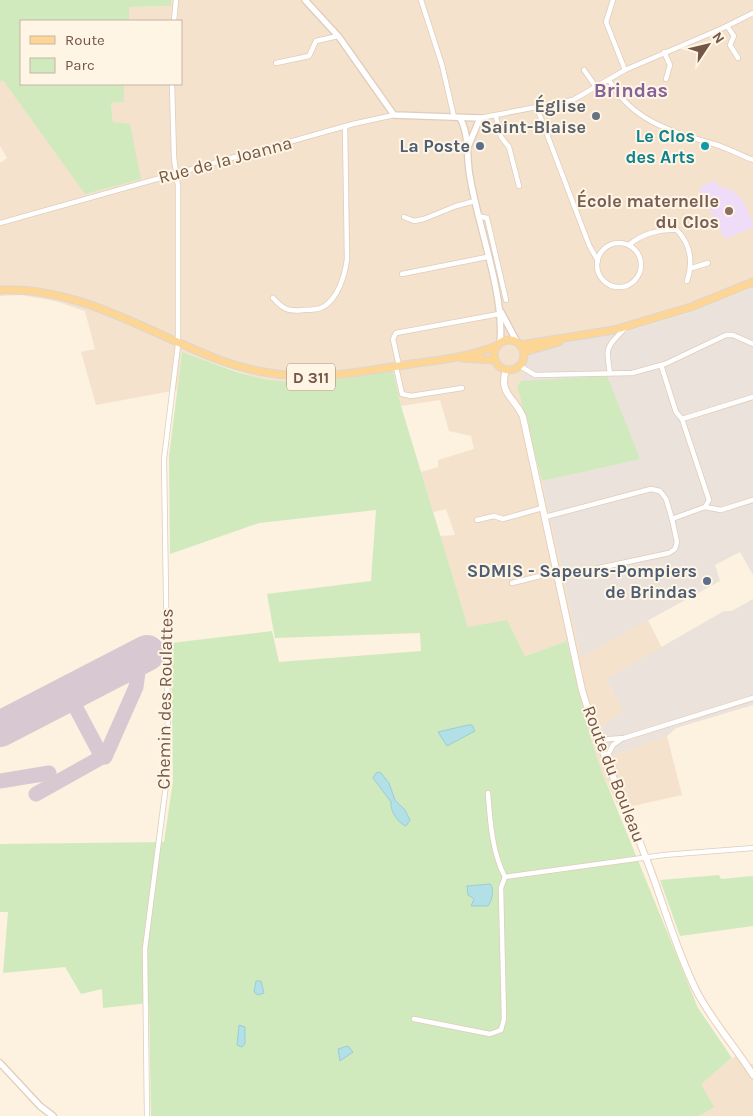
<svg xmlns="http://www.w3.org/2000/svg" width="753" height="1116" font-family="Karla,sans-serif">
<style>
.residential{fill:#f4e2cd}
.industrial{fill:#eae2db}
.education{fill:#eedcf8}
.green{fill:#d0eabe}
.water{fill:#b3dfe6;stroke:#99ced8}
.lines{fill:none;stroke-linecap:round;stroke-linejoin:round}
.taxiway{stroke:#d8c8d2;stroke-width:15}
.runway{stroke:#d8c8d2;stroke-width:36}
.minor-casing{stroke:#e0ccbb;stroke-width:6}
.tertiary-casing{stroke:#e0ccbb;stroke-width:8}
.secondary-casing{stroke:#e8cfbb;stroke-width:8}
.primary-casing{stroke:#ddd6d3;stroke-width:9}
.minor{stroke:#fff;stroke-width:4.5}
.tertiary{stroke:#fff;stroke-width:5.5}
.secondary{stroke:#fff;stroke-width:6}
.primary{stroke:#fdd695;stroke-width:7}
.worship-dot{fill:#6b7280;stroke:#fff5e5;stroke-width:2}
.service-dot{fill:#5c6f8a;stroke:#fff5e5;stroke-width:2}
.culture-dot{fill:#0f9aa8;stroke:#fff5e5;stroke-width:2}
.education-dot{fill:#8d6e63;stroke:#fff5e5;stroke-width:2}
.labels{text-anchor:middle;stroke-width:4;stroke-linejoin:round;paint-order:stroke}
.shield{fill:#fff5e5;stroke:#9d8676;stroke-width:1}
.shield-label{font-size:16px;font-weight:bold;fill:#735646}
.worship-label{font-size:18px;font-weight:bold;fill:#5b616d;stroke:#fff5e5;text-anchor:end}
.culture-label{font-size:18px;font-weight:bold;fill:#0d838f;stroke:#fff5e5;text-anchor:end}
.service-label{font-size:18px;font-weight:bold;fill:#4e5e75;stroke:#fff5e5;text-anchor:end}
.street-label{font-size:18px;fill:#735646;stroke:#fff5e5}
.education-label{font-size:18px;font-weight:bold;fill:#785e54;stroke:#fff5e5;text-anchor:end}
.quarter-label{font-size:20px;font-weight:bold;fill:#856297;stroke:#fff5e5}
</style>
<rect width="100%" height="100%" fill="#fdf1df"/>
<g class="residential">
<polygon points="171,0 753,0 753,288 692,312 622,333 570,341 529,354 521,381 517,386 542,481 581,656 648,620 662,648 606,679 623,710 609,757 667,736 682,795 619,809 602,772 590,736 567,641 525,656 468,627 440,536 455,535 446,509 433,512 421,472 438,467 438,460 474,449 471,436 449,431 440,400 401,406 393,371 318,383 284,382 254,377 182,352 177,390 96,405 81,352 95,349 85,311 55,301 21,295 0,296 0,163 7,158 0,146 0,82 3,79 113,122 111,103 124,102 124,84 181,84 181,21 129,21 129,7 170,6"/>
<polygon points="742,1051 750,1065 753,1063 753,1116 699,1116 713,1107 700,1084"/>
</g>
<g class="industrial">
<polygon points="753,288 753,575 740,552 715,565 720,581 581,657 542,481 640,458 521,381 529,354 570,341 622,333 692,312"/>
<polygon points="753,599 753,705 676,728 667,736 609,757 599,730 623,710 606,679 724,611 732,611"/>
</g>
<polygon class="education" points="715,180 720,188 726,186 728,191 731,189 742,199 753,223 753,227 725,239 699,188"/>
<g class="green">
<polygon points="0,0 171,0 171,6 129,7 129,21 21,21 21,84 124,84 124,102 111,103 113,122 130,124 141,179 85,194 3,80 0,82"/>
<path d="M 182,352 C 206,360 230,371 255,377 C 301,388 347,378 393,371 L 401,406 L 468,627 L 507,620 L 525,656 L 567,641 L 590,736 L 602,772 L 698,1008 L 732,1058 L 701,1084 L 714,1107 L 699,1116 L 151,1116 L 149,1003 L 103,1008 L 102,989 L 81,994 L 65,967 L 3,973 L 8,912 L 0,912 L 0,844 L 164,842 L 173,781 L 171,643 L 272,631 L 279,662 L 421,651 L 420,633 L 275,638 L 267,594 L 371,581 L 376,510 L 259,523 L 170,554 L 169,456 Z"/>
<polygon points="607,376 640,459 542,481 517,386 521,381"/>
<polygon points="719,875 721,879 753,876 753,926 680,936 660,880"/>
</g>
<g class="water">
<polygon points="468,725 472,725 475,731 447,746 438,732"/>
<path d="M 380,772 L 389,783 L 395,800 L 405,810 L 410,820 L 406,826 C 398,823 390,811 391,802 L 373,778 L 376,773 Z"/>
<path d="M 490,884 C 495,889 492,900 488,906 L 471,906 L 474,899 L 468,895 L 467,886 Z"/>
<polygon points="256,981 261,981 264,993 258,995 254,992"/>
<polygon points="239,1025 245,1027 245,1044 242,1047 237,1045"/>
<polygon points="348,1046 353,1052 340,1061 338,1049"/>
</g>
<g class="lines">
<g class="taxiway">
<polyline points="105,757 136,687 140,657"/>
<polyline points="0,781 49,773"/>
<polyline points="36,794 102,757 68,693"/>
</g>
<polyline class="runway" points="0,729 147,653"/>
<g class="minor-casing">
<g id="minor">
<polyline points="421,0 442,65 454,117"/>
<polyline points="613,0 606,22 625,70"/>
<polyline points="174,21 176,0"/>
<polyline points="727,26 734,36 730,45 738,58"/>
<polyline points="664,52 670,65 666,79"/>
<polyline points="276,63 309,56 316,41 338,36"/>
<polyline points="584,70 596,87"/>
<path d="M 609,80 C 632,121 672,132 714,144 C 727,148 740,155 753,160"/>
<polyline points="537,108 589,245 598,261"/>
<polyline points="496,117 501,137 509,147 519,186"/>
<polyline points="480,118 573,100 625,70 723,28 753,13"/>
<polyline points="478,216 487,218 506,300"/>
<polyline points="404,217 414,221 424,219 456,206 475,201"/>
<polyline points="0,223 353,124 394,115"/>
<circle cx="619" cy="265" r="22"/>
<path d="M 629,245 C 641,234 660,229 677,230 C 691,245 693,263 687,281"/>
<polyline points="692,268 708,263"/>
<polyline points="402,274 487,257"/>
<path d="M 273,298 C 283,309 288,312 303,310 C 309,310 318,310 323,307 C 338,299 345,275 347,259 L 345,126"/>
<polyline points="661,365 676,412 682,419 753,397"/>
<polyline points="399,366 393,339 396,333 499,314"/>
<polyline points="520,366 535,375 632,373 665,364 726,335 733,335 753,344"/>
<polyline points="396,367 402,394 411,396 462,388"/>
<path d="M 610,373 C 605,344 607,348 626,327"/>
<polyline points="705,507 721,510 753,500"/>
<polyline points="545,517 651,489 660,491 666,499 672,519 677,542 675,549 669,553 557,577"/>
<polyline points="672,519 705,507 709,500 682,419"/>
<polyline points="477,520 494,516 503,519 542,508"/>
<polyline points="512,583 556,572"/>
<polyline points="598,740 624,738 753,698"/>
<polyline points="606,759 613,745 623,738"/>
<path d="M 488,793 C 490,820 492,853 505,877"/>
<polyline points="414,1019 490,1034 501,1030 504,1019 501,888 505,877 664,855 753,848"/>
<polyline points="147,1116 145,949 167,777 168,737 164,459 178,345 178,186 174,158 172,84"/>
</g>
</g>
<g class="tertiary-casing">
<g id="tertiary">
<polyline points="305,0 339,37 394,115 480,118 468,147"/>
<path d="M 460,118 C 470,136 466,157 470,177 C 478,226 505,296 500,343"/>
<polyline points="501,312 517,342"/>
<polyline points="0,1063 40,1106 53,1116"/>
</g>
</g>
<g class="secondary-casing">
<path id="secondary" d="M 506,370 C 498,394 515,397 523,417 L 582,690 C 599,748 624,802 646,858 C 663,901 675,948 696,990 C 711,1020 735,1046 753,1075"/>
</g>
<g class="primary-casing">
<g id="primary">
<path d="M 0,290 C 81,286 151,335 225,362 C 292,385 344,375 411,364 C 440,360 470,357 496,346"/>
<circle cx="509" cy="355" r="15"/>
<polyline points="520,345 614,330 691,307 753,282"/>
<polyline points="524,352 559,342"/>
<polyline points="462,358 495,360"/>
</g>
</g>
<use href="#minor" class="minor"/>
<use href="#tertiary" class="tertiary"/>
<use href="#secondary" class="secondary"/>
<use href="#primary" class="primary"/>
</g>
<circle class="worship-dot" cx="596" cy="116" r="5"/>
<g class="service-dot">
<circle cx="480" cy="146" r="5"/>
<circle cx="707" cy="581" r="5"/>
</g>
<circle class="culture-dot" cx="705" cy="146" r="5"/>
<circle class="education-dot" cx="729" cy="211" r="5"/>
<g class="labels">
<rect class="shield" x="287" y="363.5" width="48" height="27" rx="4"/>
<g class="shield-label">
<text x="311" y="383">D 311</text>
</g>
<g class="worship-label">
<text x="586" y="112">Église<tspan x="586" dy="21">Saint-Blaise</tspan></text>
</g>
<g class="culture-label">
<text x="695" y="142">Le Clos<tspan x="695" dy="21">des Arts</tspan></text>
</g>
<g class="service-label">
<text x="470" y="152">La Poste</text>
<text x="697" y="577">SDMIS - Sapeurs-Pompiers<tspan x="697" dy="21">de Brindas</tspan></text>
</g>
<g class="street-label">
<text transform="translate(225 160) rotate(-15)" y="6">Rue de la Joanna</text>
<text transform="translate(165 699) rotate(-89)" y="6">Chemin des Roulattes</text>
<text transform="translate(614 774) rotate(69)" y="6">Route du Bouleau</text>
</g>
<g class="education-label">
<text x="719" y="207">École maternelle<tspan x="719" dy="21">du Clos</tspan></text>
</g>
<g class="quarter-label">
<text x="631" y="97">Brindas</text>
</g>
</g>
<rect x="20" y="20" width="162" height="65" fill="#fff5e5" stroke="#c7b5a5"/>
<rect x="30" y="36" width="25" height="8" fill="#fdd695" stroke="#c7b5a5"/>
<text x="65" y="45" font-size="15" fill="#735646">Route</text>
<rect x="30" y="58" width="25" height="15" fill="#d0eabe" stroke="#c7b5a5"/>
<text x="65" y="70" font-size="15" fill="#735646">Parc</text>
<g transform="translate(708 45) rotate(55)" stroke="#fff5e5" stroke-width="4" paint-order="stroke">
<path d="M0-4L9 19L0 12L-9 19Z" fill="#735646"/>
<text y="-8" font-size="14" font-weight="bold" text-anchor="middle" fill="#735646">N</text>
</g>
</svg>
